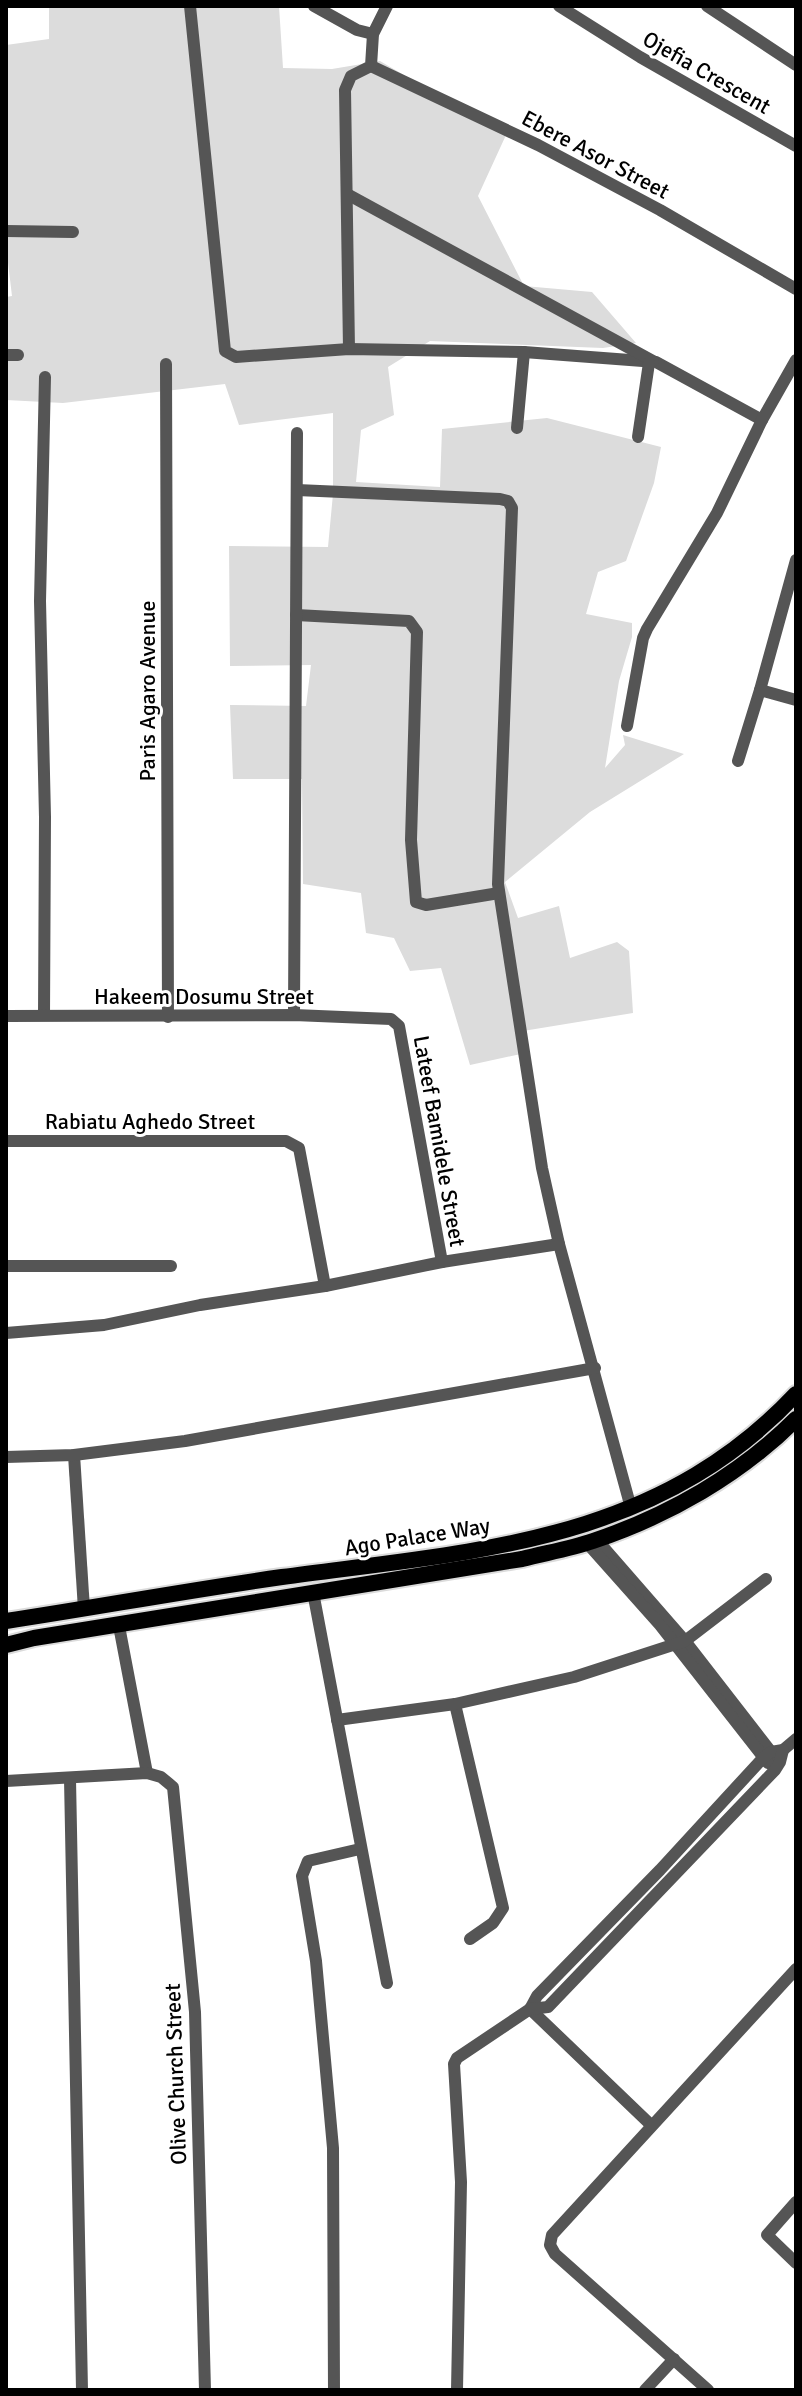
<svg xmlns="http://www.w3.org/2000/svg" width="802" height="2396" font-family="Signika,sans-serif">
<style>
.green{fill:#dcdcdc}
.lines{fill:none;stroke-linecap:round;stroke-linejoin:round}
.major-casing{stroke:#dbdbdb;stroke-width:20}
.minor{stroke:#555;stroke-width:12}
.major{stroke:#000;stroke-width:16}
.labels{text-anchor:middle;stroke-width:6;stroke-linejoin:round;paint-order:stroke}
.street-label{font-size:22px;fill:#000;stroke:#fff}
</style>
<rect width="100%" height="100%" fill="#fff"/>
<polygon class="green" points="49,6 279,6 283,68 332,69 380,61 506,135 478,196 524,286 592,292 636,343 603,348 430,341 388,367 394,415 361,430 356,482 440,487 442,429 547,418 661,447 654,483 626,561 598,572 586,614 632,623 632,637 619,681 605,768 625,745 623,735 684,754 590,812 505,882 518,918 559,906 570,958 617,942 629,951 633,1013 523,1031 521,1054 470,1065 441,968 410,971 394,938 366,933 361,893 303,884 302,779 233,779 230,705 306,706 311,665 230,666 229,546 328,547 333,494 333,413 239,425 225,384 63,403 6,400 6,297 12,296 6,246 6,45 49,39"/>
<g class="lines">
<g class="major-casing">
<g id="major">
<path d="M 6,1621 C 98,1607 190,1590 282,1577 C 473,1551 655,1544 796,1394"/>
<path d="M 6,1645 L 34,1638 L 522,1559 C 545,1553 570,1549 593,1541 C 668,1516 740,1475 796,1419"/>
</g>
</g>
<g class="minor">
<polyline points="190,6 225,351 236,357 349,349 524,352 656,362 762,420"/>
<polyline points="314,6 357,30 373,34"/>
<polyline points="559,6 640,57 796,146"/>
<polyline points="707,6 796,65"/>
<polyline points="371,66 538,145 660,210 796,289"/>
<polyline points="347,194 653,361"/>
<polyline points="6,231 73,232"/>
<polyline points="349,349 345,90 351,76 371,66 373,34 387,6"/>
<polyline points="6,355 18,355"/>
<polyline points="166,364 168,1017"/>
<polyline points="517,428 524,352"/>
<polyline points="638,437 649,363"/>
<polyline points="297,490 500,499 508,501 512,508 498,884 542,1168 559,1244 631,1508"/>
<polyline points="296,615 409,621 417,632 411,840 416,902 426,905 499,893"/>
<polyline points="760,690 796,560"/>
<polyline points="627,726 643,638 647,629 717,513 762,420 796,360"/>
<polyline points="738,761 760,690 796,700"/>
<polyline points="44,1015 45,817 40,601 45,377"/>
<polyline points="294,1015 297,433"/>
<polyline points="6,1016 294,1015 391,1019 399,1026 442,1262"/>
<polyline points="6,1141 286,1141 299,1148 325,1286"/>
<polyline points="6,1266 171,1266"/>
<polyline points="6,1333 104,1325 200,1305 325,1286 442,1262 559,1244"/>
<polyline points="74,1455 84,1609"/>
<polyline points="6,1457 74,1455 185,1441 595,1368"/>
<polyline points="597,1540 685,1641 775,1757"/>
<polyline points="587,1543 660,1625 768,1763"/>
<polyline points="313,1592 387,1983"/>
<polyline points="119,1626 147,1773"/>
<polyline points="455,1704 503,1908 493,1923 470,1939"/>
<polyline points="337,1720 455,1704 574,1677 685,1641 766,1579"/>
<polyline points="70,1779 82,2390"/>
<polyline points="6,1781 147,1773 161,1777 173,1787 195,2012 205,2390"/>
<polyline points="530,2009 537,1996 660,1870 763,1758 771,1752 783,1750 796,1739"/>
<polyline points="530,2009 651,2125"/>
<polyline points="796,2202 767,2235 796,2263"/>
<polyline points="334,2390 333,2148 316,1961 302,1876 308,1861 360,1849"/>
<polyline points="457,2390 461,2182 454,2064 457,2058 530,2009 548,2007 775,1770 780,1762 783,1750"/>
<polyline points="645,2390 674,2359"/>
<polyline points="708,2390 555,2254 550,2245 552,2235 796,1969"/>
</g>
<use href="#major" class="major"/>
</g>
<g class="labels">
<g class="street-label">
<text transform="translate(707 72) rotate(30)" y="8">Ojefia Crescent</text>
<text transform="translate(596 154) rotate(28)" y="8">Ebere Asor Street</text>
<text transform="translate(147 691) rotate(-90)" y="8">Paris Agaro Avenue</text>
<text x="204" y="1004">Hakeem Dosumu Street</text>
<text x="150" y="1129">Rabiatu Aghedo Street</text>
<text transform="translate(440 1141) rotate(80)" y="8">Lateef Bamidele Street</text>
<text transform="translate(417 1536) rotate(-9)" y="8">Ago Palace Way</text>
<text transform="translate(175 2074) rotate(-92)" y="8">Olive Church Street</text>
</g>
</g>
<rect width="802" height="2396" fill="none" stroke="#000000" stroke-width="16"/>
</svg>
